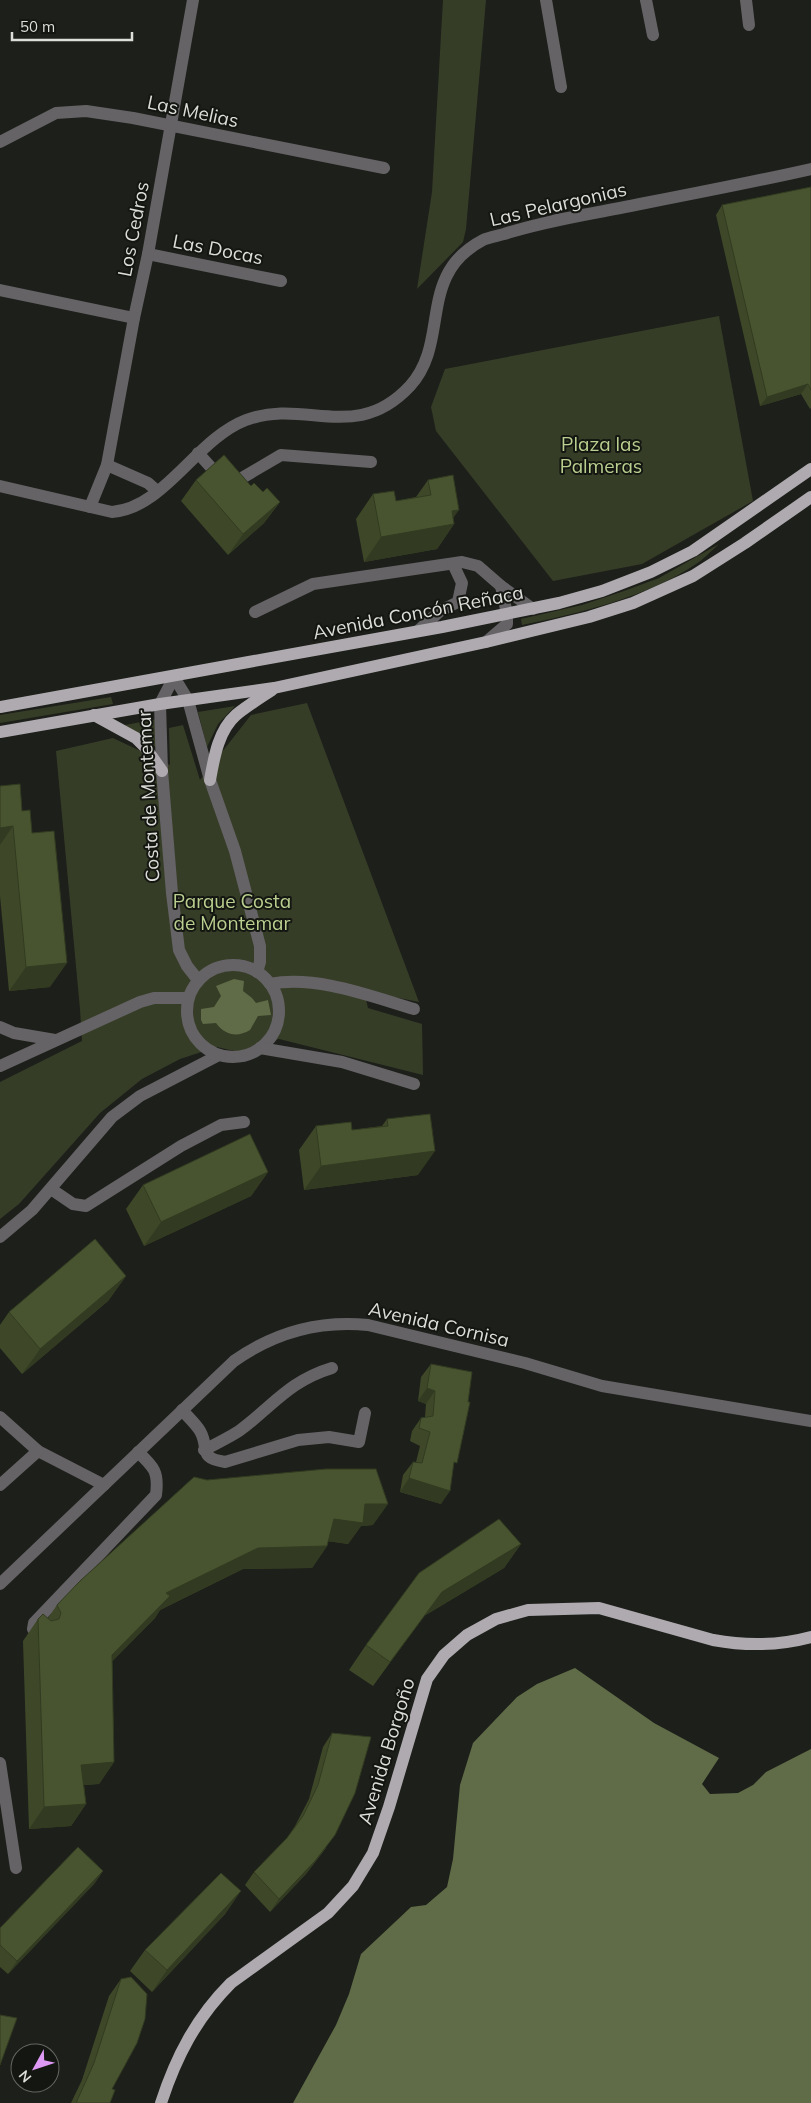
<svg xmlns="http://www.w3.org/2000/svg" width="811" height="2103" font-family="Mulish,sans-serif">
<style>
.green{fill:#363d27}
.water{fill:#606c47}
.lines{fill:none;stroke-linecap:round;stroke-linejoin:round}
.minor{stroke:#656366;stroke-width:12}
.major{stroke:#aeaaaf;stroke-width:12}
.wall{fill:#3e4828}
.shaded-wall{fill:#323b21}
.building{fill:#48542f;stroke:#323b21}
.labels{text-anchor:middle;stroke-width:4;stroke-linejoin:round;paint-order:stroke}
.street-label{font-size:19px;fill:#dddeda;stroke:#141611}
.park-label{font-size:19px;fill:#bacf8f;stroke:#141611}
</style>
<rect width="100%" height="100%" fill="#1d1f1a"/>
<g class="green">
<polygon points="443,0 486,0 466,229 463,242 417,289 432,192"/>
<polygon points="719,316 753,501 642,564 553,581 436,431 431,407 445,369"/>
<path d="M 719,544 C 711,551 704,559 696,564 C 650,596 577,614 522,625 L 521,619 L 582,605 L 624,591 L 659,578 Z"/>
<polygon points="111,697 113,704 0,723 0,715"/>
<polygon points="307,703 419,1002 364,991 368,1008 422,1024 423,1075 279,1039 238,1052 217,1047 180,1059 142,1079 100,1113 19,1204 0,1219 0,1082 82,1041 80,1009 56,751 113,738 170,765 169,728 183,725 200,780 251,715"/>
<polygon points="235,706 218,724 207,747 198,712"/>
<polygon points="157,719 159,751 148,739 125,725"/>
</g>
<g class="water">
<path d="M 234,979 L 244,981 L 243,991 L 252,998 L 256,1003 L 268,1000 L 271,1015 L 258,1016 L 250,1030 C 237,1038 225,1035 216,1023 L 203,1024 L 201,1020 L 201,1009 L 214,1007 L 221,996 L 216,986 Z"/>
<polygon points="575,1668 654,1723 719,1758 702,1784 710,1794 738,1793 753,1785 766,1772 811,1749 811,2103 293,2103 336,2025 349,1994 361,1954 411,1907 426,1905 447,1887 453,1859 460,1785 473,1743 517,1697 537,1684"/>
</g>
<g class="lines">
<g class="minor">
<polyline points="546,0 561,87"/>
<polyline points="646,0 653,35"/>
<polyline points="746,0 749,25"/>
<polyline points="0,142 56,113 86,111 133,118 384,168"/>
<polyline points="148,254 281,281"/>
<polyline points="0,290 134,318"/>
<polyline points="198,453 226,484 230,485 281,455 371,462"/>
<polyline points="107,465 148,483 157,491"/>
<path d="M 0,486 L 112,512 C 165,508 196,439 246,420 C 306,398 356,444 410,386 C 451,341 416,275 483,240 C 489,237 497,236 504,234 C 535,224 567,218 599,212 C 670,198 740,185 811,169"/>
<polyline points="90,507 107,465 134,318 148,254 193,0"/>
<polyline points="255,612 313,584 462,562 478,566 501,586 533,609"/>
<polyline points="418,631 440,611 458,602 462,583 453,564"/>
<polyline points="486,642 507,624 507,614 501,586"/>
<polyline points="174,677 160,704 162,771 172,893 179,950 187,966 198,980"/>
<polyline points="174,677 188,700 210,780 235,851 260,946 260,962 257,972"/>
<circle cx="233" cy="1011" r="46"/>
<path d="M 270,984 C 316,975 370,996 414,1009"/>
<polyline points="0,1027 14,1033 55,1040"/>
<polyline points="260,1048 342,1062 414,1084"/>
<polyline points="0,1066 140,1002 154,998 188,998"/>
<polyline points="51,1189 73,1204 86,1206 181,1146 221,1125 244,1122"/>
<polyline points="0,1237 32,1210 112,1117 140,1096 219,1055"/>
<path d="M 182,1410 C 188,1417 196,1424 200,1431 C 210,1448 197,1458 225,1462 L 298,1440 L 329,1437 L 359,1442 L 365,1413"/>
<polyline points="0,1417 38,1451 104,1485"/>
<path d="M 204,1450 C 216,1444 228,1438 239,1431 C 273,1406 289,1381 332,1368"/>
<polyline points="0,1485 38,1451"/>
<path d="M 0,1584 L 234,1361 C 275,1332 318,1320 368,1325 L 525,1363 L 602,1386 L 811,1421"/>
<path d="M 38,1635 L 33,1629 L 34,1623 L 156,1495 C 159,1472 154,1467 138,1452"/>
<polyline points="0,1763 16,1868"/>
</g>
<g class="major">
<polyline points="0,707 442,627 559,603 602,591 651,572 693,551 811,469"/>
<polyline points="94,715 136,738 145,747 162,771"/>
<polyline points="0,732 160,704 274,688 486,642 589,617 633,603 693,576 745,543 811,497"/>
<path d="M 210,780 C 214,758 218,731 236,715 C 247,706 260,698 272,690"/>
<path d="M 161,2103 C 176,2057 196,2018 231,1983 L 328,1913 L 353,1886 L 373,1853 L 389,1807 L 427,1679 L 444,1655 L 467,1635 L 496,1619 L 528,1610 L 599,1608 L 713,1640 C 746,1646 778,1646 811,1637"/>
</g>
</g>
<g class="wall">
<polygon points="811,187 811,408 810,409 801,394 760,406 716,215 722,205"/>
<polygon points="196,480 251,486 280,502 264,523 228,555 181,501"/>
<polygon points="428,480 453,518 454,524 437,549 364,562 356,519 373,494 396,501 416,497"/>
<polygon points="0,786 22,811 50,987 9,991 0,896"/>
<polygon points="387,1119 418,1175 304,1190 299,1150 316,1126 352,1130 382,1126"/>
<polygon points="268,1172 251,1196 144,1246 126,1209 143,1185"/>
<polygon points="126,1276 108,1301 22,1374 0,1348 0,1325 9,1312"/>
<polygon points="431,1364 453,1468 441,1504 400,1492 403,1475 413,1462 416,1462 420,1446 410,1441 412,1431 421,1418 425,1417 426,1404 418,1401 421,1377"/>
<polygon points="194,1477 373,1525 361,1526 348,1544 328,1541 327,1546 312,1568 243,1569 160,1610 155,1618 112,1661 114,1762 99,1784 84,1785 86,1804 71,1826 29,1829 23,1641 38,1619 48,1618 57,1605"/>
<polygon points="521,1544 504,1568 424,1616 373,1686 349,1670 366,1645"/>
<polygon points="332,1733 326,1848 306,1874 270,1912 245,1885 254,1872 287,1838 295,1826 309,1799 323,1747"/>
<polygon points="103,1871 94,1884 8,1974 0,1967 0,1928"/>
<polygon points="226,1913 152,1992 130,1971 145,1950"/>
<polygon points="121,1979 112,2089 110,2103 71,2103 82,2080 109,1996"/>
</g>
<g class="shaded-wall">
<polygon points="808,384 801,394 760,406 767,397"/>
<polygon points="280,502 264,523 228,555 243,534"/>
<polygon points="459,510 448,525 454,524 437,549 364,562 381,537 452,511"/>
<polygon points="13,826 0,845 0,828"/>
<polygon points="67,963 50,987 9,991 26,967"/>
<polygon points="435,1151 418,1175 304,1190 321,1166"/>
<polygon points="268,1172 251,1196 144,1246 161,1222"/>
<polygon points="126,1276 108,1301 22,1374 40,1349"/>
<polygon points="427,1388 435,1391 426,1404 418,1401"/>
<polygon points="409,1478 450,1491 441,1504 400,1492"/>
<polygon points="365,1504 388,1504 373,1525 361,1526 348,1544 319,1540 334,1519"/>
<polygon points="521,1544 504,1568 424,1616 373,1686 442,1592"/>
<polygon points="327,1546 312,1568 243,1569 160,1610 155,1618 97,1677 112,1655 166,1593 258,1548"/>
<polygon points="114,1762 99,1784 66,1786 81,1765"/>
<polygon points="86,1804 71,1826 29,1829 44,1807"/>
<polygon points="335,1835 306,1874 270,1912 279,1899"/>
<polygon points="103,1871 94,1884 8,1974 17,1961"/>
<polygon points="241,1891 226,1913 152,1992 167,1970"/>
</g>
<g class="building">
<polygon points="811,187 811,390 808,384 767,397 722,205"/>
<polygon points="224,455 251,486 254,483 263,492 267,488 280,502 243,534 196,480"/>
<polygon points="453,475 459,510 452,511 454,524 381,537 373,494 394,491 396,501 431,495 428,480"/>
<polygon points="20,784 22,811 30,810 32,833 54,831 67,963 26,967 13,826 0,828 0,786"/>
<polygon points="430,1114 435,1151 321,1166 316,1126 351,1122 352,1130 388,1126 387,1119"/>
<polygon points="250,1134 268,1172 161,1222 143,1185"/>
<polygon points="95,1239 126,1276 40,1349 9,1312"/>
<polygon points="431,1364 472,1372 468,1402 470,1402 457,1463 454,1462 450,1491 409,1478 413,1462 422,1463 430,1432 419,1428 421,1418 433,1416 435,1391 427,1388"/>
<polygon points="326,1469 376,1469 388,1504 365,1504 363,1523 334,1519 327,1546 258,1548 166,1593 170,1596 112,1655 114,1762 81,1765 86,1804 44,1807 38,1619 43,1614 51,1621 59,1619 61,1613 57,1605 80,1581 194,1477 207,1480"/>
<polygon points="499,1519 521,1544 442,1592 390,1662 366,1645 419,1573"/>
<polygon points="332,1733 371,1737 355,1793 335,1835 315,1861 279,1899 254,1872 287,1838 303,1816 318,1785"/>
<polygon points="78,1847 103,1871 17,1961 0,1945 0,1928"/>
<polygon points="221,1873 241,1891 167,1970 145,1950"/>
<polygon points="131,1977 147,1994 145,2019 137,2043 112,2089 115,2090 110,2103 76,2103 94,2063 121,1979"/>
<polygon points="0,2015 17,2018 0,2065"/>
</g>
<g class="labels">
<g class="street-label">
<text transform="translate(193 111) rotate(12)" y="7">Las Melias</text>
<text transform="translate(558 204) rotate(-13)" y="7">Las Pelargonias</text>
<text transform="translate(133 229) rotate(-79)" y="7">Los Cedros</text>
<text transform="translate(218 249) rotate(11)" y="7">Las Docas</text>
<text transform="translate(418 612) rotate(-11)" y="7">Avenida Concón Reñaca</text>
<text transform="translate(148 796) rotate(-93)" y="7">Costa de Montemar</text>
<text transform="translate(439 1324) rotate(13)" y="7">Avenida Cornisa</text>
<text transform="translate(386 1751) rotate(-73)" y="7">Avenida Borgoño</text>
</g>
<g class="park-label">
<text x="601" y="451">Plaza las<tspan x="601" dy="22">Palmeras</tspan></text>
<text x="232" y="908">Parque Costa<tspan x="232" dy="22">de Montemar</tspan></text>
</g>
</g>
<g transform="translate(35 2068) rotate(230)"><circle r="24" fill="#141611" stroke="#646661"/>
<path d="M0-4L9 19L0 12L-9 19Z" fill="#dd99f3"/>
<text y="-8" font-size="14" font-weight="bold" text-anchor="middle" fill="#dddeda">N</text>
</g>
<path d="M12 32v8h120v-8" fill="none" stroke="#dddeda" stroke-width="2.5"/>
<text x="20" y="32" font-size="15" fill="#dddeda" stroke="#141611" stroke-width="4" paint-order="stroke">50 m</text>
</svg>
